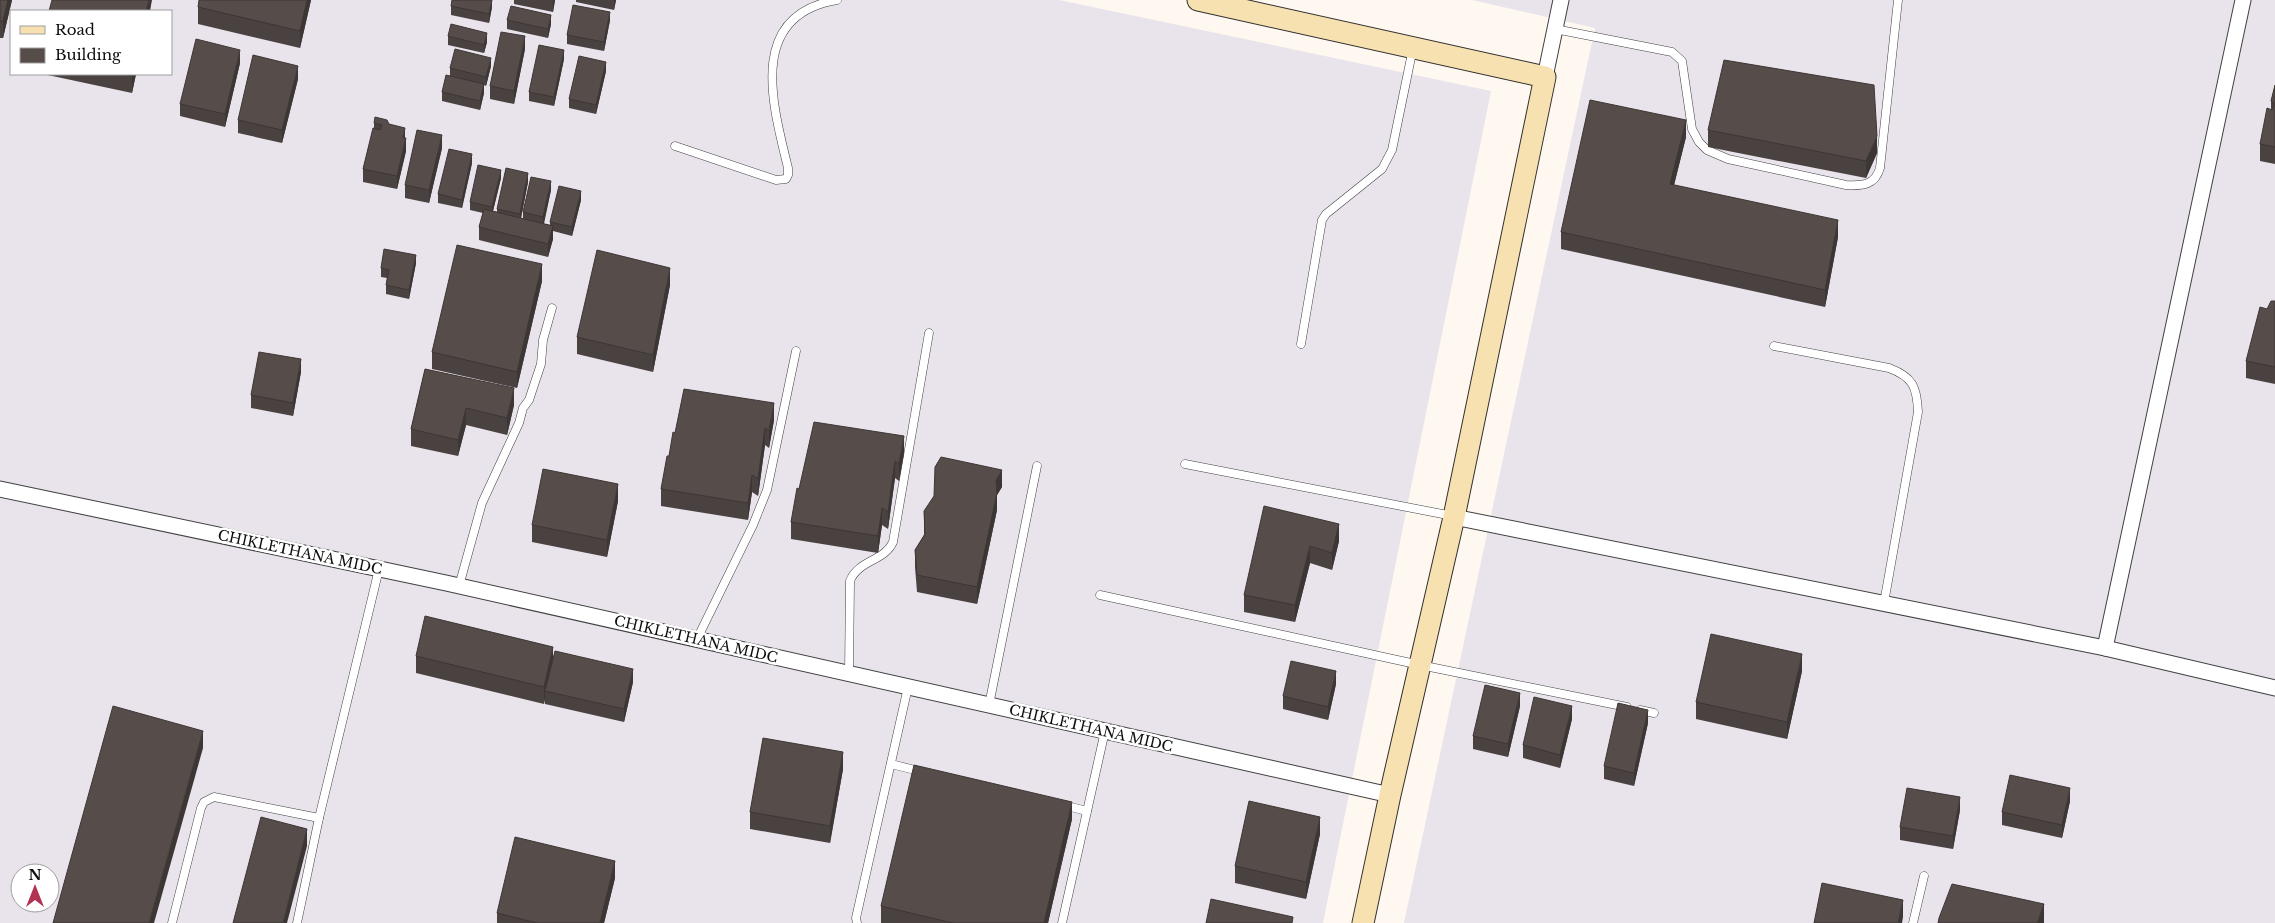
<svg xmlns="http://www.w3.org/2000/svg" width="2275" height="923" font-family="'Libre Baskerville',serif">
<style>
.industrial{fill:#e9e3ec;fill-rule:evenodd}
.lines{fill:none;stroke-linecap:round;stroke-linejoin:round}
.lane-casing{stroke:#414141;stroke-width:9}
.street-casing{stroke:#414141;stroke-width:17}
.secondary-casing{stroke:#303030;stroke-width:23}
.lane{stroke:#fff;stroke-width:8}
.street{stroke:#fff;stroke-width:15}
.secondary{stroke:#f8e1b1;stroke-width:21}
.wall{fill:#4a4240}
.shaded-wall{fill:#3c3634}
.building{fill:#564d4b;stroke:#3c3634}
.labels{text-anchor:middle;stroke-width:5;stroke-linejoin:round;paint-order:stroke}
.street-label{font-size:14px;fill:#0e0e0e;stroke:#fff}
</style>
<rect width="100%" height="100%" fill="#fef8f0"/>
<g class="industrial">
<path d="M 0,0 L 1059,0 L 1491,91 L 1323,923 L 0,923 ZM 11,11 L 171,11 L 171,74 L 11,74 ZM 20,873 L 50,873 L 50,903 L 20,903 Z"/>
<polygon points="1472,0 2275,0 2275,923 1404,923 1595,28"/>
</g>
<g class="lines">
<g class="lane-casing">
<g id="lane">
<path d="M 1555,29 L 1672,52 L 1682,61 L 1692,129 L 1699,142 L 1707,150 L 1728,159 L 1846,185 C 1863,186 1875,185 1880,168 L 1898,0"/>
<path d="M 675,146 L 776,180 L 786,179 L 788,175 L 788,168 C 773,106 746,15 837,0"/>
<polyline points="1301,344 1322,220 1326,214 1382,169 1392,150 1413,48"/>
<path d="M 1774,346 L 1889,368 C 1913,377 1917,387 1918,412 L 1884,603"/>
<polyline points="1185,464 1453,516"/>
<polyline points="459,586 482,503 519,423 523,408 529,400 541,364 543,340 552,308"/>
<polyline points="1100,595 1420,665 1627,707"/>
<polyline points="697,639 753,525 767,490 796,351"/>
<path d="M 849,673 L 850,581 C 858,560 885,561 893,542 L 929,333"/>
<polyline points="989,705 1037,466"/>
<polyline points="1640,710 1654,713"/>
<polyline points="891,764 923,772"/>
<polyline points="1063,805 1087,811"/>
<polyline points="172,923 201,808 204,802 214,797 319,818"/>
<polyline points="297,923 319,818 379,569"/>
<polyline points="857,923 856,918 908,687"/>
<polyline points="1062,923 1105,731"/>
<polyline points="1913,923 1924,876"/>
</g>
</g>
<g class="street-casing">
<g id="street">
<polyline points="1545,77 1561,0"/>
<polyline points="0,489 446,583 1390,795"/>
<polyline points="1454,517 2105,648 2275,688"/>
<polyline points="2105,648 2243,0"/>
</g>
</g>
<g class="secondary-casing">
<polyline id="secondary" points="1198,0 1545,77 1454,517 1390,795 1363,923"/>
</g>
<use href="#lane" class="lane"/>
<use href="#street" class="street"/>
<use href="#secondary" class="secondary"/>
</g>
<g class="wall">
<polygon points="0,0 12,0 3,38 0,38"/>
<polygon points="311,0 300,48 198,24 198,7"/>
<polygon points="514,0 555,0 553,12 514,4"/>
<polygon points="576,0 616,0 614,10 576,2"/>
<polygon points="451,6 492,7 489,23 451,15"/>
<polygon points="507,20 551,24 548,38 507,29"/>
<polygon points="610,20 604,51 567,44 567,35"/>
<polygon points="448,36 487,42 484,53 448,45"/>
<polygon points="525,49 514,104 490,99 490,86"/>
<polygon points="564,59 554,106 529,101 529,92"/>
<polygon points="240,63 225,127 180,116 180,104"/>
<polygon points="491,66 486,86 484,85 484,93 480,110 442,101 442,92 450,76 450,68"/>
<polygon points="606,71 596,114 569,108 569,99"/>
<polygon points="43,74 136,74 132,93"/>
<polygon points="298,79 282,143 238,133 238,120"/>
<polygon points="2275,85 2275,164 2260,161 2260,144 2271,109 2271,101"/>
<polygon points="374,123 389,124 405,138 406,151 397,189 363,182 363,169 374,128"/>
<polygon points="1708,130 1877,153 1866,178 1708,147"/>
<polygon points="1686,137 1674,185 1838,237 1825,307 1561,249 1561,232"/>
<polygon points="442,148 429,203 405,198 405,185"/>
<polygon points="472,163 462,208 438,203 438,194"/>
<polygon points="501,178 493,211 497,212 497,209 528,182 521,218 523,219 523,212 551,190 544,224 550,225 550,222 581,200 572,236 553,231 553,239 548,257 479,240 479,227 483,213 470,210 470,202"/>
<polygon points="416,263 409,299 386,294 386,285 387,278 381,277 381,268"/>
<polygon points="542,281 517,388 432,369 432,352"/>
<polygon points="670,285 653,372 577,354 577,337"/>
<polygon points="2275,301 2275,384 2246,378 2246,361 2267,309"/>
<polygon points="425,369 514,405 507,435 466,425 458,456 411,446 411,429"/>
<polygon points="301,372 293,416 251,408 251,395"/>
<polygon points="774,420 769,448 765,445 758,496 752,492 748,520 661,506 661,489 675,433"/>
<polygon points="904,453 899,481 895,478 888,529 882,525 878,553 791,539 791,522 799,489"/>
<polygon points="1002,487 997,495 997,510 977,604 917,592 915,567 915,550 924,535 924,511"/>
<polygon points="618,501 607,557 532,542 532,525"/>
<polygon points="1339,524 1339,541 1332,570 1310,563 1295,622 1244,612 1244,595"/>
<polygon points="416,656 553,657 633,682 624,722 545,704 545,698 544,704 416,673"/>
<polygon points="1802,671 1787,739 1696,719 1696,702"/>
<polygon points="1336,684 1328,720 1283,709 1283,696"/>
<polygon points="1520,706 1508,757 1473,749 1473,736"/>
<polygon points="1572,719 1560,768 1523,758 1523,745"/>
<polygon points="1648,723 1634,786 1604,779 1604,766"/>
<polygon points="843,769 830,843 750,829 750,812"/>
<polygon points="2070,801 2062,838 2002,825 2002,812"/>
<polygon points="1960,810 1953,849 1900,840 1900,827"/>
<polygon points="1072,819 1048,923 881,923 881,906"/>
<polygon points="1320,834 1306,899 1235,883 1235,866"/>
<polygon points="615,878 604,923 497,923 497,913"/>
</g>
<g class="shaded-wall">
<polygon points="8,0 12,0 3,38 3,21"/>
<polygon points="149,0 152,0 150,11 146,11"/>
<polygon points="307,0 311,0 300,48 300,31"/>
<polygon points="492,0 492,7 489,23 489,14"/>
<polygon points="553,0 555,0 553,12"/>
<polygon points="614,0 616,0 614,10"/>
<polygon points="610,12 610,20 604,51 604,42"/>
<polygon points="551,15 551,24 548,38 548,29"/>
<polygon points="487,33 487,42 484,53 484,45"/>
<polygon points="525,36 525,49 514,104 514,91"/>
<polygon points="240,50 240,63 225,127 225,114"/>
<polygon points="564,50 564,59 554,106 554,97"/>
<polygon points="491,58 491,66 486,86 486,77"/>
<polygon points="606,62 606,71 596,114 596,105"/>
<polygon points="298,66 298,79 282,143 282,130"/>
<polygon points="132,74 136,74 132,93"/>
<polygon points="484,84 484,93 480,110 480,101"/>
<polygon points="1686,120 1686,137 1670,201 1670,184"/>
<polygon points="405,128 405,141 403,138"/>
<polygon points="442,135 442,148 429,203 429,190"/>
<polygon points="1877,136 1877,153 1866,178 1866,161"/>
<polygon points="406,138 406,151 397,189 397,176"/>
<polygon points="472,154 472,163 462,208 462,200"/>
<polygon points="501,170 501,178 492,215 492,207"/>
<polygon points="528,173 528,182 520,223 520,214"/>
<polygon points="551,181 551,190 543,225 543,217"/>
<polygon points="581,191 581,200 572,236 572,227"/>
<polygon points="1838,220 1838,237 1825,307 1825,290"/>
<polygon points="553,226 553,239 548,257 548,244"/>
<polygon points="416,255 416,263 409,299 409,290"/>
<polygon points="542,264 542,281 517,388 517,372"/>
<polygon points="670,268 670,285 653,372 653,355"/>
<polygon points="301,359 301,372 293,416 293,403"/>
<polygon points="514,388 514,405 507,435 507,418"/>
<polygon points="774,403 774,420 769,448 769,431"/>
<polygon points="466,408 466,425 458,456 458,440"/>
<polygon points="765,428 765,445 758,496 758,479"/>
<polygon points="904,436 904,453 899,481 899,464"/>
<polygon points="895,461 895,478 888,529 888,512"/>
<polygon points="1002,470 1002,487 997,495 997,510 977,604 977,587 996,480"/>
<polygon points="752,475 752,492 748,520 748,503"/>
<polygon points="618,484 618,501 607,557 607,540"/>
<polygon points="882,508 882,525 878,553 878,536"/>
<polygon points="1339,524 1339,541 1332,570 1332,553"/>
<polygon points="1310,546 1310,563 1295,622 1295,605"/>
<polygon points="553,647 553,664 545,691 545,698 544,704 544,687"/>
<polygon points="1802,654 1802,671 1787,739 1787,722"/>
<polygon points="633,669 633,682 624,722 624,709"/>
<polygon points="1336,671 1336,684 1328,720 1328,707"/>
<polygon points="1520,693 1520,706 1508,757 1508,744"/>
<polygon points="1572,706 1572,719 1560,768 1560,755"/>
<polygon points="1648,710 1648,723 1634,786 1634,773"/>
<polygon points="203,731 203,748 154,923 149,923"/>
<polygon points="843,752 843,769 830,843 830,826"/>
<polygon points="2070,788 2070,801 2062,838 2062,825"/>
<polygon points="1960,797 1960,810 1953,849 1953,836"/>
<polygon points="1072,802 1072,819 1048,923 1044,923"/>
<polygon points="1320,817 1320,834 1306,899 1306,882"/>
<polygon points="307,829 307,846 287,923 283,923"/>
<polygon points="615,861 615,878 604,923 600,923"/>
<polygon points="1903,900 1903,917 1902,923 1898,923"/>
<polygon points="2044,904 2044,923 2037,923"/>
</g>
<g class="building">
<polygon points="0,0 8,0 3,21 0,21"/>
<polygon points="52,0 149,0 146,11 49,11"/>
<polygon points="199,0 307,0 300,31 198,7"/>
<polygon points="452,0 492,0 489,14 451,6"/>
<polygon points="573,5 610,12 604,42 567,35"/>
<polygon points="511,6 551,15 548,29 507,20"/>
<polygon points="451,24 487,33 484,45 448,36"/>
<polygon points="501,32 525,36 514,91 490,86"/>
<polygon points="196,39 240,50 225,114 180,104"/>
<polygon points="539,45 564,50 554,97 529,92"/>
<polygon points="455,49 491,58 486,77 450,68"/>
<polygon points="253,55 298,66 282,130 238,120"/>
<polygon points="579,56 606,62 596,105 569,99"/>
<polygon points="1724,60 1874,85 1877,136 1866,161 1708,130"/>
<polygon points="122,74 132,74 132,76"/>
<polygon points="446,75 484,84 480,101 442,92"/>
<polygon points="2275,85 2275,147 2260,144 2267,108 2272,110 2274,103 2271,101"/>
<polygon points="1590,100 1686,120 1670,184 1838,220 1825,290 1561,232"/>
<polygon points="375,117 387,120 389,124 405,128 403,138 406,138 397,176 363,169 373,128 380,130 382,125 374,123"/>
<polygon points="417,130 442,135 429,190 405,185"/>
<polygon points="449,149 472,154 462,200 438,194"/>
<polygon points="478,165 501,170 492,207 470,202"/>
<polygon points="506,168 528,173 520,214 497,209"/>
<polygon points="531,177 551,181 543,217 523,212"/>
<polygon points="559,186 581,191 572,227 550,222"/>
<polygon points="484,209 553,226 548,244 479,227"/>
<polygon points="457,245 542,264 517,372 432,352"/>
<polygon points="384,249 416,255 409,290 386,285 389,270 381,268"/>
<polygon points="597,250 670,268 653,355 577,337"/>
<polygon points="2271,301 2275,301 2275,367 2246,361 2260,307 2267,309"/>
<polygon points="259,352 301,359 293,403 251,395"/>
<polygon points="425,369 514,388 507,418 466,408 458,440 411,429"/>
<polygon points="684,389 774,403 769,431 765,428 758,479 752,475 748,503 661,489 667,456 669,456 673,432 675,433"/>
<polygon points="814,422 904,436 899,464 895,461 888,512 882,508 878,536 791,522 797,488 799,489"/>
<polygon points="941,457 1002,470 996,480 997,493 977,587 917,575 915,550 925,534 924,511 934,496 935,467"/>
<polygon points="543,469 618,484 607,540 532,525"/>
<polygon points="1264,506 1339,524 1332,553 1310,546 1295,605 1244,595"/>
<polygon points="425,616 553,647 544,687 416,656"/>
<polygon points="1711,634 1802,654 1787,722 1696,702"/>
<polygon points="555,651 633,669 624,709 545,691"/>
<polygon points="1291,661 1336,671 1328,707 1283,696"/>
<polygon points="1485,685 1520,693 1508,744 1473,736"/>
<polygon points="1534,697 1572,706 1560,755 1523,745"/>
<polygon points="1618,703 1648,710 1634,773 1604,766"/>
<polygon points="113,706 203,731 149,923 53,923"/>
<polygon points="763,738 843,752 830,826 750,812"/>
<polygon points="914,765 1072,802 1044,923 953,923 881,906"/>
<polygon points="2010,775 2070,788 2062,825 2002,812"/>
<polygon points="1907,788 1960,797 1953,836 1900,827"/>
<polygon points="1249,801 1320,817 1306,882 1235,866"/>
<polygon points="261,817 307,829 283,923 233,923"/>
<polygon points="515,837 615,861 600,923 537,923 497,913"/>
<polygon points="1822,883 1903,900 1898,923 1814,923"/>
<polygon points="1952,884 2044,904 2037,923 1938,923 1939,918"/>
<polygon points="1211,899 1293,917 1292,923 1206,923"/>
</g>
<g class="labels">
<g class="street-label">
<text transform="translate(300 552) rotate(12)" y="5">CHIKLETHANA MIDC</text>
<text transform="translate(696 639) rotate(13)" y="5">CHIKLETHANA MIDC</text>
<text transform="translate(1091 728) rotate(13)" y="5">CHIKLETHANA MIDC</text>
</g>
</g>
<rect x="10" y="10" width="162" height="65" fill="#ffffff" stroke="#9f9f9f"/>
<rect x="20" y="26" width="25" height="8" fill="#f8e1b1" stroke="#9f9f9f"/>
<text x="55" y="35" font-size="15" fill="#0e0e0e">Road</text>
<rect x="20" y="48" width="25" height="15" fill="#564d4b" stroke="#9f9f9f"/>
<text x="55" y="60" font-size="15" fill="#0e0e0e">Building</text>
<g transform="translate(35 888)"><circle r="24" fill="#ffffff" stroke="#9f9f9f"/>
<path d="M0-4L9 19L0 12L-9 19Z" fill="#b23254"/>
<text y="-8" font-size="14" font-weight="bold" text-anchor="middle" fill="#0e0e0e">N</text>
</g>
</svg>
